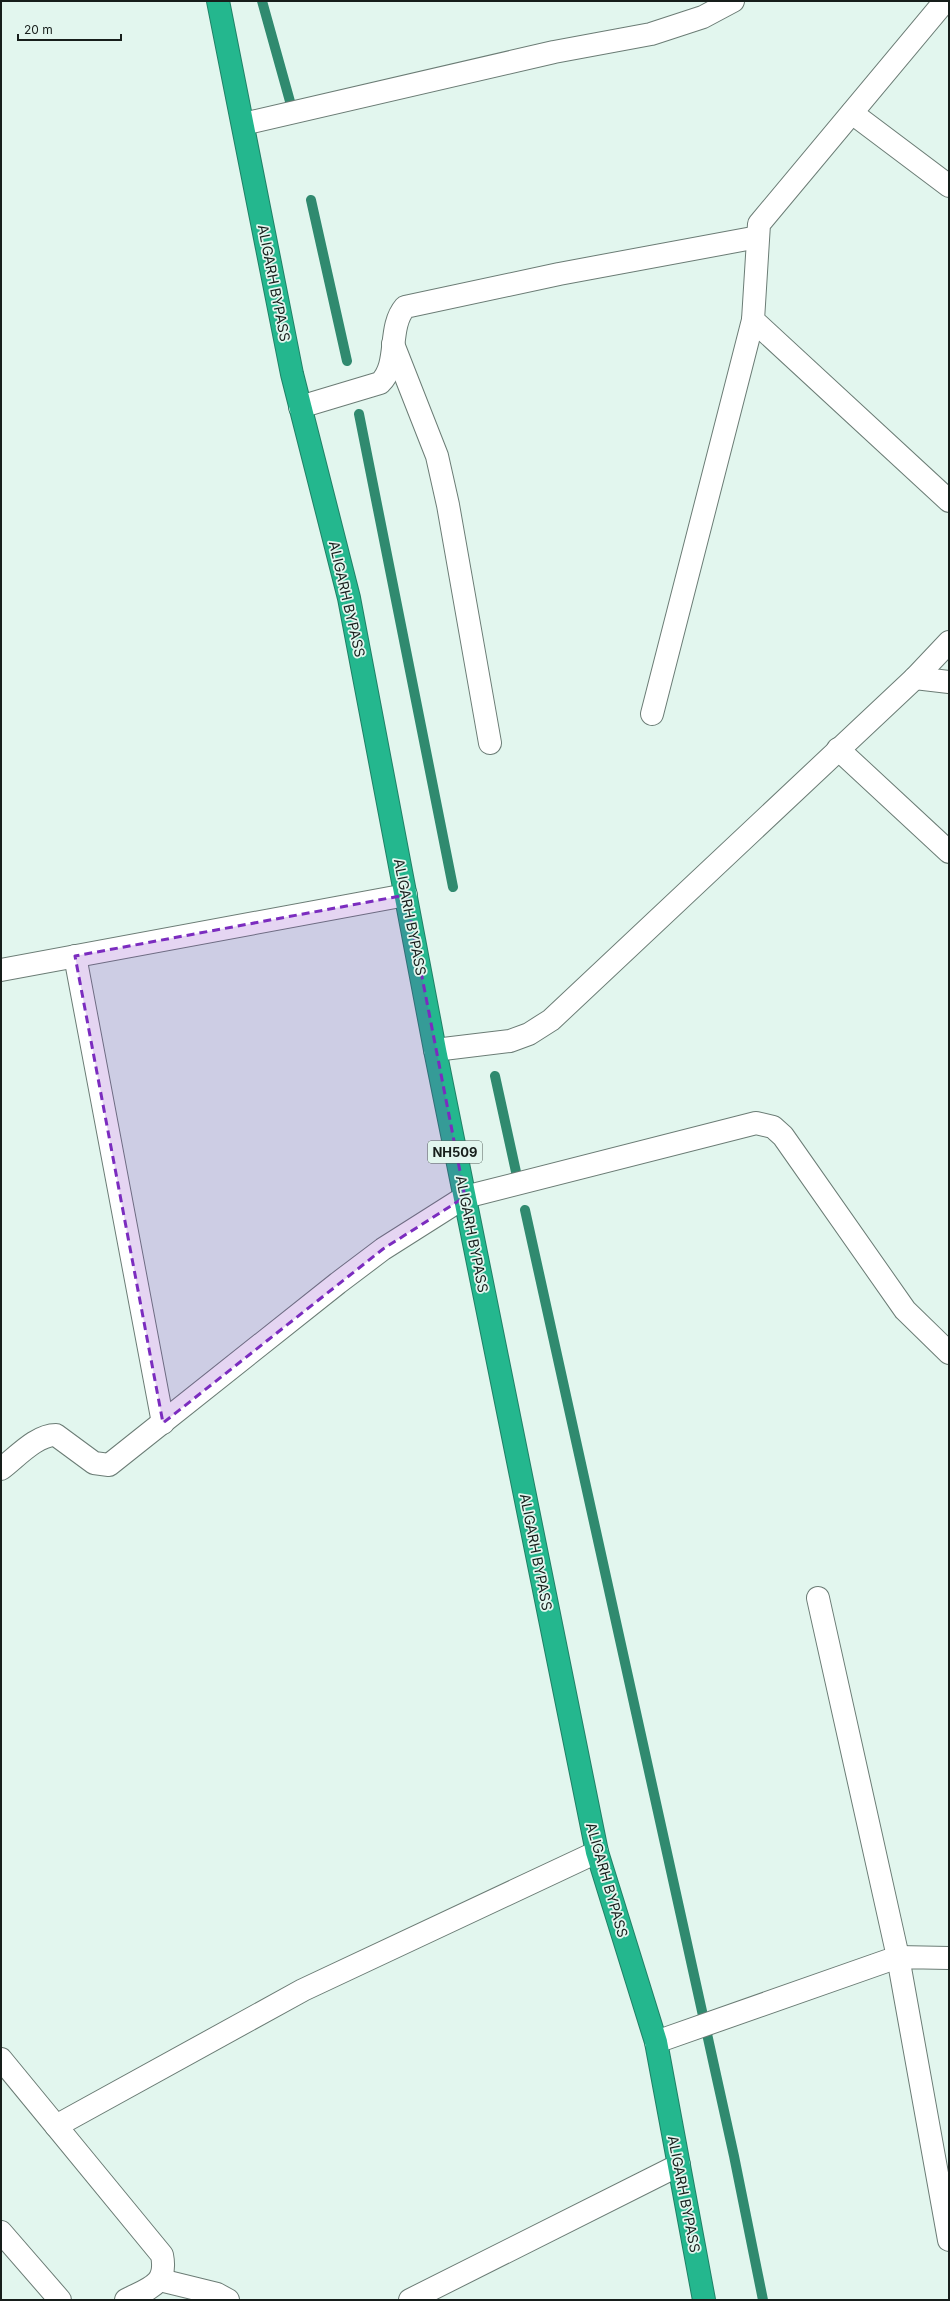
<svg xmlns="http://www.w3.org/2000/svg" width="950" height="2301" font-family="Inter,sans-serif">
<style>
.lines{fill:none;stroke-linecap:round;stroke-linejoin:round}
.stream{stroke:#308a6f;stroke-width:10}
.minor-casing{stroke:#6b7c75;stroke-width:24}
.highway-casing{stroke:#1f8166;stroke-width:24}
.minor{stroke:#fff;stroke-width:22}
.highway{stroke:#24b78e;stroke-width:22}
.marked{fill:#7b2cbf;fill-opacity:0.2;stroke:#7b2cbf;stroke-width:3;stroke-dasharray:8 5;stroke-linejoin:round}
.labels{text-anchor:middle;stroke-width:3.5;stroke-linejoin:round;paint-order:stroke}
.shield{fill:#e2f6ee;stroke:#545f5a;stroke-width:1}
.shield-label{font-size:13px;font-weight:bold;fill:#171e1b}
.street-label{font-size:14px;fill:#171e1b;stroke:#e2f6ee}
</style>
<rect width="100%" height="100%" fill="#e2f6ee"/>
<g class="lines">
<g class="stream">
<polyline points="262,1 291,105"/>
<polyline points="311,200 347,361"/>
<polyline points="359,414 453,887"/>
<polyline points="495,1076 518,1181"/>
<polyline points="525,1210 734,2156 763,2300"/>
</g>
<g class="minor-casing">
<g id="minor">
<polyline points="945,1 759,224 753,320 949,501"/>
<polyline points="852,113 949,186"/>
<polyline points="243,124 554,52 651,34 703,17 733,1"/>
<polyline points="393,344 437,456 448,505 490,743"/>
<path d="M 300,407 L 380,383 C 400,364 387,328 405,307 L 559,274 L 758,237"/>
<polyline points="915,678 949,682"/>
<polyline points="652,714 753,320"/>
<polyline points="838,749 949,852"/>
<polyline points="75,956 163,1423"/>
<polyline points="1,970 406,895"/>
<polyline points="435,1050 510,1041 529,1034 551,1020 915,678 949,642"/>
<path d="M 1,1469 C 17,1457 36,1435 56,1435 L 94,1463 L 109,1465 L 338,1283 L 383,1249 L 465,1197 L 756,1123 L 773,1127 L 783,1136 L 905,1310 L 949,1353"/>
<polyline points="949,1958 898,1957 949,2240"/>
<polyline points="656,2042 898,1957 818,1598"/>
<path d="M 1,2059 L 162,2255 C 168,2285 149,2288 126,2300"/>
<polyline points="56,2126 303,1990 597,1852"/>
<polyline points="1,2232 60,2300"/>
<polyline points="160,2280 217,2294 228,2300"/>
<polyline points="410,2300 679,2165"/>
</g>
</g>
<g class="highway-casing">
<polyline id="highway" points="218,1 292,374 349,598 435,1050 597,1852 656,2042 704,2300"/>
</g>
<use href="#minor" class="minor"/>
<use href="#highway" class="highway"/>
</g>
<path class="marked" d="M 406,895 L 465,1197 L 383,1249 L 163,1423 L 75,956 Z"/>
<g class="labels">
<rect class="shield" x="428" y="1141" width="54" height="22" rx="3"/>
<g class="shield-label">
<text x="455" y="1157">NH509</text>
</g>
<g class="street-label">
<text transform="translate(274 283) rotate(79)" y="5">ALIGARH BYPASS</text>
<text transform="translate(347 599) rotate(77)" y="5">ALIGARH BYPASS</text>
<text transform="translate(410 917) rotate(79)" y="5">ALIGARH BYPASS</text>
<text transform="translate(472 1234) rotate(79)" y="5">ALIGARH BYPASS</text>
<text transform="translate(536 1552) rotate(79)" y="5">ALIGARH BYPASS</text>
<text transform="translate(607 1880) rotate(74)" y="5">ALIGARH BYPASS</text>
<text transform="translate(684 2194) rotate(79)" y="5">ALIGARH BYPASS</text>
</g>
</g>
<rect width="950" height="2301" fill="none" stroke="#171e1b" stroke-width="4"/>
<path d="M18 34v6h103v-6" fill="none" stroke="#171e1b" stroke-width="2"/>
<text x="24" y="34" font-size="12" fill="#171e1b" stroke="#e2f6ee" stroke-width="3" paint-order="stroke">20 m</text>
</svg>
